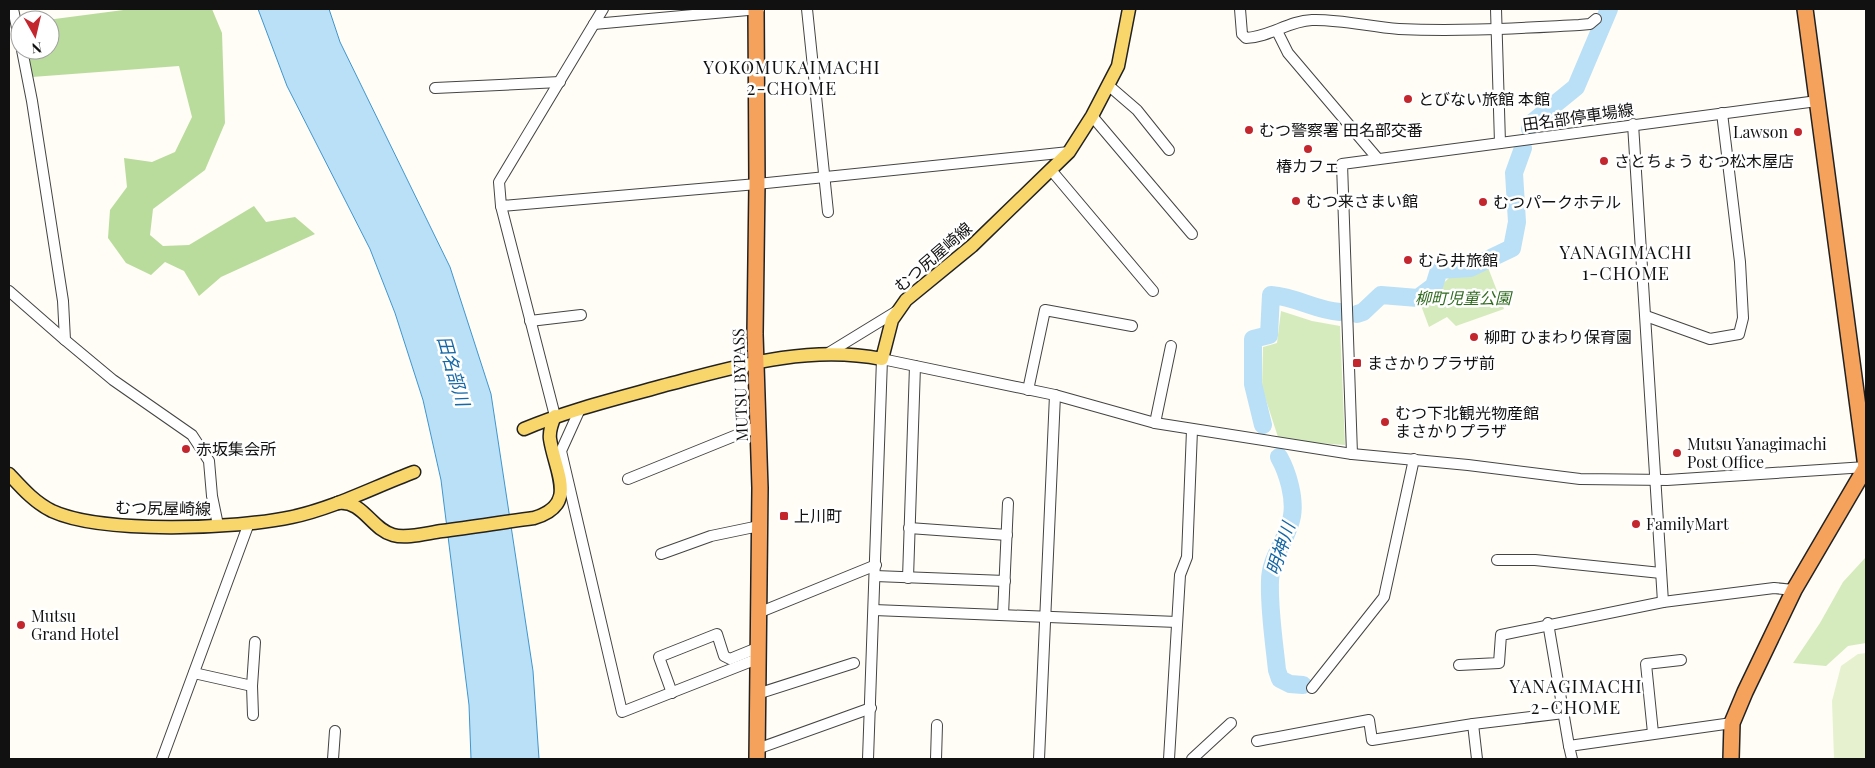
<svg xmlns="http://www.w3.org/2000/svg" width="1875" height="768" font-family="'Playfair Display','Noto Sans JP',serif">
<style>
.green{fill:#d5ebbd}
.forest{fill:#b9dc9c}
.pitch{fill:#e6f2cf}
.water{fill:#b9e0f7;stroke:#3f96cf}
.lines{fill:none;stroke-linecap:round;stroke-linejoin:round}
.river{stroke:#b9e0f7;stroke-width:18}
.minor-casing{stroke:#444;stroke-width:12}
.major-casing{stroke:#222;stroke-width:15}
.highway-casing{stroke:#222;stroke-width:18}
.minor{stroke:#fff;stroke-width:10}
.major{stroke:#f9d66b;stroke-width:12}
.highway{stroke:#f5a25d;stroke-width:15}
.poi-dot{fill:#c4262e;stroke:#fff;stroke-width:2}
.labels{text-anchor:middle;stroke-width:5;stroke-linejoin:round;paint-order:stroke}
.poi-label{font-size:16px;fill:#111;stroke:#fff;text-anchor:start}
.street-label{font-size:16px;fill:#111;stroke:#fff}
.park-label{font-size:16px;font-style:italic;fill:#2f6b1f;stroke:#fff}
.neighbourhood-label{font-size:18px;letter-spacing:1px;fill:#111;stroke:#fff}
.water-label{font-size:18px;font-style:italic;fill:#1768a6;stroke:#fff}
</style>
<rect width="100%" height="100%" fill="#fffdf5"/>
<g class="green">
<polygon points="1487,265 1504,309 1456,326 1447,317 1429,327 1419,300 1435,291 1449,278"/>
<polygon points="1281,311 1312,321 1340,326 1345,445 1279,440 1262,388 1263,347 1277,343"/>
<polygon points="1866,557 1866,643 1848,646 1826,666 1793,663 1820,623 1843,582"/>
</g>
<polygon class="forest" points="131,9 212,9 222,33 225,123 205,170 153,209 150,235 163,246 189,245 254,206 266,222 295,217 315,234 221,277 199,296 184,271 165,262 151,275 126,263 108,238 110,210 127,187 124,158 152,162 175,152 192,117 179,66 32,77 28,50 50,50 50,20 47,20"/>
<polygon class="pitch" points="1866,653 1866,759 1834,759 1832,701 1841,666 1858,654"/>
<polygon class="water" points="258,9 329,9 340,42 450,267 491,394 533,671 539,759 471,759 469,705 441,480 423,400 395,313 370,249 287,86"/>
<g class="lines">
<g class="river">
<polyline points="1530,129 1533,122 1576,87 1609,9"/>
<polyline points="1357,314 1363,312 1381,295 1418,298 1434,286 1439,270 1470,268 1512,248 1517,222 1514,173 1523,148"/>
<path d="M 1263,425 L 1253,384 L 1253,339 L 1269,335 L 1271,295 C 1297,297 1315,310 1340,312"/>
<path d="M 1279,457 C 1288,473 1295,498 1292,516 C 1288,539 1270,557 1270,581 C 1269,610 1274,641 1277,670 L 1280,679 L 1290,684 L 1303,685"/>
</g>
<g class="minor-casing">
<g id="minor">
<polyline points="13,9 20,42"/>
<polyline points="807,9 828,212"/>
<path d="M 1240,9 L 1242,34 L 1246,38 C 1270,37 1288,21 1312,20 C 1340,19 1370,27 1399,29 C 1459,32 1519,28 1579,25 L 1590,24 L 1596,19"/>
<polyline points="1496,9 1500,143"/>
<polyline points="594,24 759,9"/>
<polyline points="1277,31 1288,53 1378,159"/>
<polyline points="22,50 32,101 63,301 65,340 113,380 192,435 209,461 212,496 218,525"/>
<polyline points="1108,85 1137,110 1169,150"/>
<polyline points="435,88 560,82"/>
<polyline points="1092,116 1192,234"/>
<polyline points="1633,124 1663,602"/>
<polyline points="1051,170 1153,291"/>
<polyline points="501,206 757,184 1069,152"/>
<polyline points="9,291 65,340"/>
<polyline points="1646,316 1710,339 1739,334 1743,318 1740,262 1722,113"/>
<polyline points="530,321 581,315"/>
<polyline points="830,352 897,311"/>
<polyline points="1028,390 1045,310 1132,326"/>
<polyline points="580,409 561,451 622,712 757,659"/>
<polyline points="555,416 501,206 499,182 603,9"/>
<polyline points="1155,423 1171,346"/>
<polyline points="1352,454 1342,164 1817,101"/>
<polyline points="628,479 759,426"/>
<polyline points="909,528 1007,535"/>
<polyline points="661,554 711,536 759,526"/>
<polyline points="1497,560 1535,560 1661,573"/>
<polyline points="875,576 1005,581"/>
<polyline points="908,578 915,366"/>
<polyline points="874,610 1177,622"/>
<polyline points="758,613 876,565"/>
<polyline points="1003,615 1008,503"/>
<polyline points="1548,623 1569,746"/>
<polyline points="1459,665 1499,663 1501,635 1663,602 1774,588 1794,590"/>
<polyline points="194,673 252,686 253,715"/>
<polyline points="252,686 255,642"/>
<polyline points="1312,688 1384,597 1414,459"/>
<polyline points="672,693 659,657 717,634 724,656 730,659 757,648"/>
<polyline points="757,694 854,663"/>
<polyline points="1473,724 1477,759"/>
<polyline points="1653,733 1646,664 1681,660"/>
<polyline points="1257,741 1369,720 1372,740 1473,724 1564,713"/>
<polyline points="757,749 871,708"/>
<polyline points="162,759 249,523"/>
<polyline points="333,759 335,731"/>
<polyline points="868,759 882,359 1055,395 1155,423 1352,454 1468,465 1580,479 1667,480 1866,467"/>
<polyline points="936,759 937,725"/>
<polyline points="1039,759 1055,395"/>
<polyline points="1169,759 1180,575 1187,557 1192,430"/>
<polyline points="1192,759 1231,723"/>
<polyline points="1572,759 1569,746 1732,723"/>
</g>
</g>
<g class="major-casing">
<g id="major">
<path d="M 524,429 C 569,410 616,399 662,386 C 735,367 806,344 882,359 L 892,320 L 906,300 L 972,246 L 1069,152 L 1092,116 L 1118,66 L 1129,9"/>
<path d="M 9,474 C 22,488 34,502 52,511 C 102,534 237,529 292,517 C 334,508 374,487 414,472"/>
<path d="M 338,503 C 363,500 371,529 393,535 C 407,539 427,533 442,531 C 473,527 504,522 534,518 C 579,505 555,472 550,439 C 549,432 552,423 555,416"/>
</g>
</g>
<g class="highway-casing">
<g id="highway">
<polyline points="756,9 757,184 755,334 760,488 757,759"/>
<polyline points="1731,759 1732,723 1745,692 1794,590 1866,467 1805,9"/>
</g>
</g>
<use href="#minor" class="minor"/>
<use href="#major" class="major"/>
<use href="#highway" class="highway"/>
</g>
<g class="poi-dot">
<circle cx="1408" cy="99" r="5"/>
<circle cx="1249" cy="130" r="5"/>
<circle cx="1798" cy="132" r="5"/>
<circle cx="1308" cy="149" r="5"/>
<circle cx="1604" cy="161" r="5"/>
<circle cx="1296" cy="201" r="5"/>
<circle cx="1483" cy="202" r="5"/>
<circle cx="1408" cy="260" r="5"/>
<circle cx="1474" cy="337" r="5"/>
<rect x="1352" y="358" width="10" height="10" rx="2.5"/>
<circle cx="1385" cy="422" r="5"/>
<circle cx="186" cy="449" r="5"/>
<circle cx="1677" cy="453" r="5"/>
<rect x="779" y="511" width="10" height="10" rx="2.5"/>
<circle cx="1636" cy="524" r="5"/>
<circle cx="21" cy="625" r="5"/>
</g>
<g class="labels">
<g class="poi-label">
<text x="1418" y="105">とびない旅館 本館</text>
<text x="1259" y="136">むつ警察署 田名部交番</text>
<text x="1788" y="138" text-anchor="end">Lawson</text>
<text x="1614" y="167">さとちょう むつ松木屋店</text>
<text x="1308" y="172" text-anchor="middle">椿カフェ</text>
<text x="1306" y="207">むつ来さまい館</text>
<text x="1493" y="208">むつパークホテル</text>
<text x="1418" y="266">むら井旅館</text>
<text x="1484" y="343">柳町 ひまわり保育園</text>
<text x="1367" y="369">まさかりプラザ前</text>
<text x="1395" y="419">むつ下北観光物産館<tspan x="1395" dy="18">まさかりプラザ</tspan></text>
<text x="1687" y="450">Mutsu Yanagimachi<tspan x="1687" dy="18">Post Office</tspan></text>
<text x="196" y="455">赤坂集会所</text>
<text x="794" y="522">上川町</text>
<text x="1646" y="530">FamilyMart</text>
<text x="31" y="622">Mutsu<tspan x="31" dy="18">Grand Hotel</tspan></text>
</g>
<g class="street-label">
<text transform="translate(1578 117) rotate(-8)" y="6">田名部停車場線</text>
<text transform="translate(933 257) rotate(-41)" y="6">むつ尻屋崎線</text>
<text transform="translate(740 385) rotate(-92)" y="6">MUTSU BYPASS</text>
<text transform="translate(163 508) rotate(1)" y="6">むつ尻屋崎線</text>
</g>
<g class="park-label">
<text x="1463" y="304">柳町児童公園</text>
</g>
<g class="neighbourhood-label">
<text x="792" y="74">YOKOMUKAIMACHI<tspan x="792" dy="21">2-CHOME</tspan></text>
<text x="1626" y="259">YANAGIMACHI<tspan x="1626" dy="21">1-CHOME</tspan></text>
<text x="1576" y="693">YANAGIMACHI<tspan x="1576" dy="21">2-CHOME</tspan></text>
</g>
<g class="water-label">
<text transform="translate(453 371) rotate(74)" y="6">田名部川</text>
<text transform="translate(1281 549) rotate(-72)" y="6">明神川</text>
</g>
</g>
<rect width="1875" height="768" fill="none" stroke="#111111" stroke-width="20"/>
<g transform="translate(35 35) rotate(172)"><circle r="24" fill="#ffffff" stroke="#a0a0a0"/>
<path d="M0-4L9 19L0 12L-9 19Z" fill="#c4262e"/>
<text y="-8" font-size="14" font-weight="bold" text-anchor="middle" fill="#111111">N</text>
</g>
</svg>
